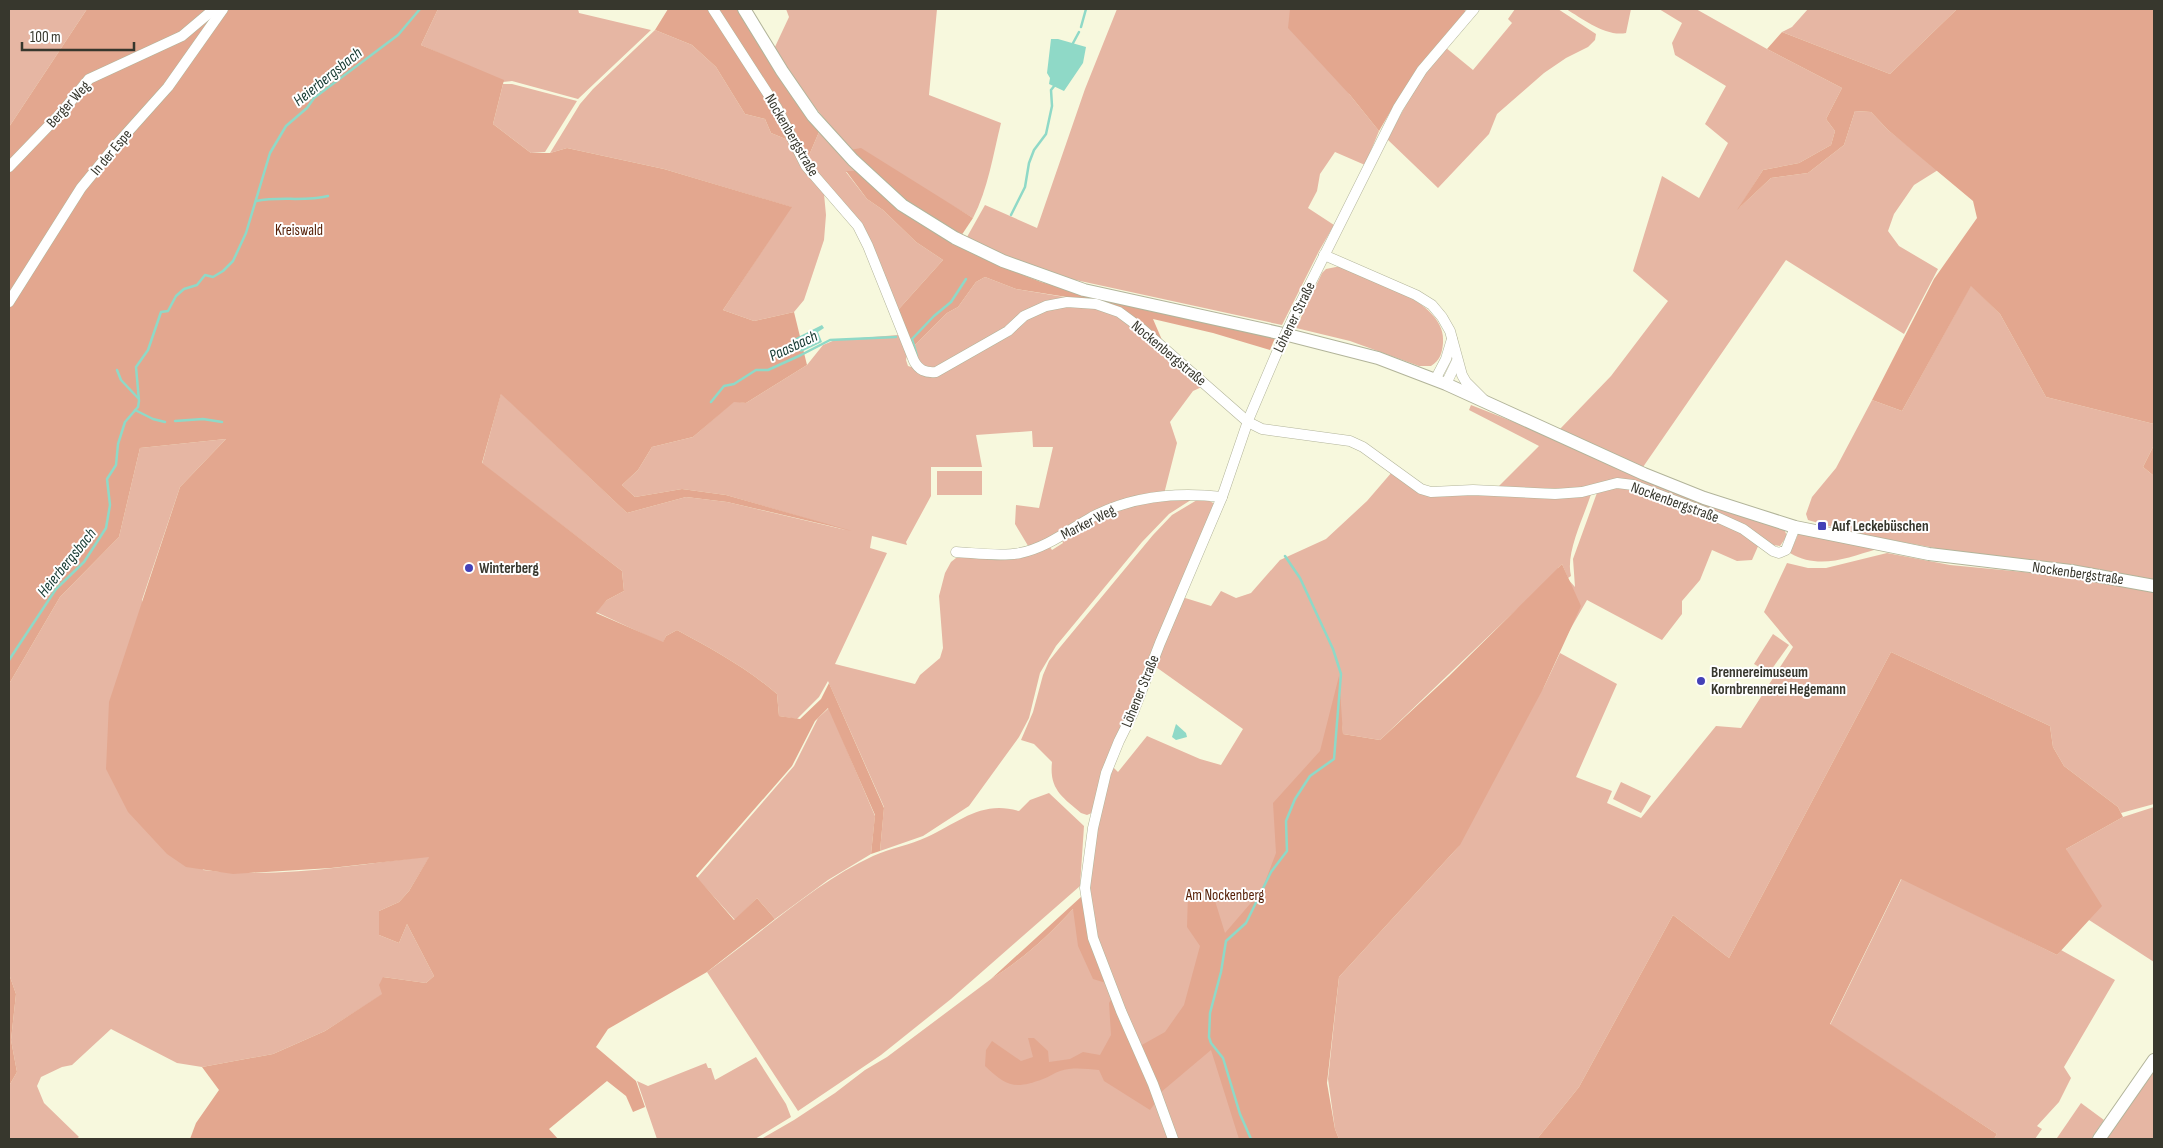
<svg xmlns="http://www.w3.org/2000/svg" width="2163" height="1148" font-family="'Sofia Sans Condensed',sans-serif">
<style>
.green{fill:#e6b6a3;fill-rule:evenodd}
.forest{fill:#e3a78f}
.water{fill:#8fd9c7}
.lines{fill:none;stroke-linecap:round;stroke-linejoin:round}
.stream{stroke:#8fd9c7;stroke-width:2.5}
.minor-casing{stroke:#b2b49a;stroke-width:11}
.major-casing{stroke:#b2b49a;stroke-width:14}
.minor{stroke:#fff;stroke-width:10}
.major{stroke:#fff;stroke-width:12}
.minor-bridge-casing{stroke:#b2b49a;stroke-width:11;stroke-linecap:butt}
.minor-bridge{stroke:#fff;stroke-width:10}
.poi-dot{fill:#4441b7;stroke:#fff;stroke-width:2}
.labels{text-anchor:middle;stroke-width:4;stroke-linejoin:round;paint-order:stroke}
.street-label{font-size:15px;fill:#37372d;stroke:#fff}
.park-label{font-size:15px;fill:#551f06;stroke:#fff}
.poi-label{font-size:15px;font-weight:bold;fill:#37372d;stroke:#fff;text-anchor:start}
.water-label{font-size:16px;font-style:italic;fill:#143830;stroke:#fff}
</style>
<rect width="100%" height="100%" fill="#f7f8dd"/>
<g class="green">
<polygon points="9,9 87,9 9,127"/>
<polygon points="438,9 578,9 579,13 651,30 578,99 512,81 503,82 421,45"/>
<path d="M 786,9 L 937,9 L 929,95 L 1001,123 C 993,155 988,189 973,218 L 929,192 L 850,150 L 800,89 L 774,49 L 789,17 Z"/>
<polygon points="1117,9 1290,9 1350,95 1379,131 1365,165 1335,152 1320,174 1317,191 1308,208 1334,225 1319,251 1282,325 1071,279 1010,258 967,237 985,205 1037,228 1085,89"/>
<polygon points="1515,9 1558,9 1596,34 1595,40 1588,47 1566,58 1544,73 1497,114 1489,134 1438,188 1387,139 1425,71 1445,47 1473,70 1512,23 1508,19"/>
<path d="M 1566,9 L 1631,9 L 1626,33 C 1606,37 1583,19 1566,9 Z"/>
<polygon points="1659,9 1696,9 1767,49 1842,88 1826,119 1835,131 1831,145 1799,163 1763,170 1739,208 1771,178 1808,173 1844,145 1855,111 1871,112 1888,130 1938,170 1914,185 1894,214 1888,231 1899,246 1938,269 1904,334 1786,260 1643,467 1560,429 1611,376 1668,301 1633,271 1662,176 1699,198 1728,143 1705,124 1726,86 1675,55 1672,43 1682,23"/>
<polygon points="1808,9 1957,9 1890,74 1782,32 1792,27"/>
<polygon points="655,30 692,45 716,67 745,114 765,119 771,133 788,140 824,194 826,215 824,240 804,300 794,312 754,321 723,310 791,207 664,169 567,148 550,153 580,104 593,89"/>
<polygon points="503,84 512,84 577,101 545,152 531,153 493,124"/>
<polygon points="819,132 857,171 846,172 867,199 883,210 916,242 943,260 898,310 873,250 807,160"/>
<path d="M 1336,267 L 1341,267 C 1371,280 1448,302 1443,343 C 1442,354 1440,360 1431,366 L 1419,366 L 1350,341 L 1296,328 L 1322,273 L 1326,269 Z"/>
<polygon points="985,277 1016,289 1070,298 1006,329 938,368 922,367 912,348 947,313 958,307 976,282"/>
<polygon points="1971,285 2000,314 2046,397 2154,424 2154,445 2143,467 2154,476 2154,581 1957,552 1853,533 1808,520 1806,514 1812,497 1836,468 1872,400 1902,411"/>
<path d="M 1068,306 C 1085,305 1101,306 1117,313 C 1143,325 1182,366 1204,386 L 1193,391 L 1170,422 L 1177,443 L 1164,494 L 1109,507 L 1030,549 L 1015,524 L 1016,505 L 1039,508 L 1053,447 L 1033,447 L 1032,431 L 976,435 L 982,467 L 931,467 L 931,496 L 906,542 L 907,545 L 872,536 L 870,548 L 887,553 L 835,664 L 915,684 L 920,675 L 940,658 L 943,648 L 939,596 L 945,573 L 951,562 L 956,558 L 971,554 L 1020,555 L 1048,544 L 1052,550 L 1063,543 L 1061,537 C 1105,512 1144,494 1197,496 L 1169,514 L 1142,542 L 1056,646 L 1040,673 L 1029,718 L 1019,737 L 969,806 L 923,836 L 880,851 L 884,807 L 828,681 L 819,697 L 797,719 L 779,716 L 777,694 C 747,668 712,649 677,630 L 666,636 L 663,643 L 596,612 L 607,600 L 624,591 L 622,571 L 482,464 L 501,393 L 627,513 L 686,497 L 727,502 L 846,530 L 726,495 L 682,489 L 635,497 L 622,485 L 638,470 L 652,447 L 693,437 L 734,401 L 746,403 L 807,365 L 823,345 L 835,340 L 898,335 L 907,355 L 906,360 L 908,366 C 925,370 923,378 943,372 L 1009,333 L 1027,317 L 1047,308 Z"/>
<polygon points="1471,405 1784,529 1787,536 1780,546 1773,545 1637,481 1594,485 1569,489 1498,487 1539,446 1469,410"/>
<path d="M 226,439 L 180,487 L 142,600 L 203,870 C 277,879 355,865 430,856 L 409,891 L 399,902 L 379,911 L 379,935 L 399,943 L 407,924 L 434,976 L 426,983 L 383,977 L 383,994 L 325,1031 L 273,1054 L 202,1067 L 177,1063 L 111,1029 L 72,1065 L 62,1067 L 41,1077 L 37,1086 L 44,1103 L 79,1137 L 76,1139 L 9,1139 L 9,1086 L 17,1072 L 11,1040 L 16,994 L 9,974 L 9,684 L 60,597 L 119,537 L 140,448 Z"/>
<rect x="937" y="471" width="45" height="24"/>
<path d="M 1392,472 L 1411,487 L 1592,491 C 1585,515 1565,552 1571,576 L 1568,578 L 1562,564 L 1558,568 L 1575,587 L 1573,559 L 1598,490 L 1618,486 L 1634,487 L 1735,528 L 1759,544 L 1752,560 L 1737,561 L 1712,550 L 1700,580 L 1682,601 L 1682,614 L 1662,640 L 1587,600 L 1509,736 L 1544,687 L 1560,653 L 1617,684 L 1576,777 L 1612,791 L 1607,803 L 1641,818 L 1716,726 L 1741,728 L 1793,647 L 1764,612 L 1787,563 L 1808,568 L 1826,568 L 1887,553 L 1950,565 L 2066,576 L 2154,592 L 2154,804 L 2121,813 L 2118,807 L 2064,766 L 2053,747 L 2050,726 L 1891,652 L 1729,958 L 1673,915 L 1579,1087 L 1537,1139 L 1339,1139 L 1335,1129 L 1328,1079 L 1339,977 L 1460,845 L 1332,967 L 1321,1070 L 1334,1139 L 1177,1139 L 1098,942 L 1088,888 L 1100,811 L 1111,765 L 1118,772 L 1147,736 L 1200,759 L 1221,765 L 1243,729 L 1156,667 L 1182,597 L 1211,606 L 1221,591 L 1236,598 L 1251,593 L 1280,560 L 1326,539 L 1367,501 ZM 1518,608 L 1413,724 L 1352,758 L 1340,744 L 1342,724 L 1343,734 L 1380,740 Z"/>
<path d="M 1202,497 L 1215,504 L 1094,812 L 1087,815 L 1081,813 C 1062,797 1049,789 1052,762 L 1034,744 L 1021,740 L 1033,712 L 1043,675 L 1049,661 L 1061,646 L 1153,535 L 1172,515 Z"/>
<path d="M 1799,532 L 1877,549 C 1847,558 1819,570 1790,553 Z"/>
<polygon points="1773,634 1789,645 1769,673 1754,664"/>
<polygon points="829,708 875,816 871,854 828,880 775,919 757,898 735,920 697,878 794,766 818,718"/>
<polygon points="1621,782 1651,796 1641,813 1613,799"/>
<path d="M 1049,793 L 1084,826 L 1080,886 L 951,999 L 881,1055 L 798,1111 L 707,972 C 759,935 816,882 873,856 C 891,848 910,845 927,837 C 960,822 981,800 1019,811 L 1030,800 Z"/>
<polygon points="2154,807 2154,962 2089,920 2066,849 2123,817"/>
<polygon points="1902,878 2057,955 2061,950 2115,980 2064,1067 2071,1078 2059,1102 2037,1126 2042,1129 2035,1139 1994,1139 1997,1134 1830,1025"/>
<path d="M 1073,909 L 1082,919 L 1170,1139 L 761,1139 L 794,1120 L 835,1093 L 865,1070 L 887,1057 L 991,979 C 1022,960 1048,936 1073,909 Z"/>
<polygon points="756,1057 786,1104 791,1117 755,1139 657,1139 637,1081 648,1086 706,1063 708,1068 711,1068 715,1080"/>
<polygon points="2154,1069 2154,1139 2106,1139"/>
<polygon points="2081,1103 2104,1120 2091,1139 2059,1139 2057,1138"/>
</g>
<g class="forest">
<path d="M 87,9 L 438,9 L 421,45 L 504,80 L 493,124 L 531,153 L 550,153 L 567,148 L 664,169 L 792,207 L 723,310 L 754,321 L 794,312 L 807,365 L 746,403 L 734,402 L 693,437 L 652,447 L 638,470 L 622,485 L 635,497 L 682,489 L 726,495 L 852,531 L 727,502 L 686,497 L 627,513 L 501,394 L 482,463 L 622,571 L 624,591 L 607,600 L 596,613 L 663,642 L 666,636 L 677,630 C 712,649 747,668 777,694 L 779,716 L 800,719 L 821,699 L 829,683 L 884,808 L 880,851 L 871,854 L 875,815 L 828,708 L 815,721 L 792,766 L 696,876 L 734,920 L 757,898 L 775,919 L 707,972 L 608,1029 L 596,1047 L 636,1081 L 645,1107 L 633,1112 L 626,1096 L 607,1081 L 549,1129 L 558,1139 L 190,1139 L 196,1123 L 219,1090 L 202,1067 L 273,1054 L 325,1031 L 382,994 L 379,985 L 383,977 L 426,983 L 434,976 L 407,924 L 399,943 L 379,935 L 379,911 L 399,902 L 409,891 L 429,857 L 331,868 L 233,874 L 186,867 L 167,854 L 128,812 L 106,769 L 109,702 L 180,487 L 226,439 L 140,448 L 119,537 L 60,597 L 9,684 L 9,127 Z"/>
<polygon points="668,9 711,9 769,98 788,140 771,133 765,119 745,114 716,67 692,45 655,30"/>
<path d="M 718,9 L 738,9 L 819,132 L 807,160 C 780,107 751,57 718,9 Z"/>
<polygon points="1290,9 1463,9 1467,12 1393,107 1379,131 1350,95 1288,28"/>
<polygon points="1957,9 2154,9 2154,424 2046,397 2000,314 1971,286 1902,411 1872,400 1934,279 1977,218 1973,201 1888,130 1871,112 1855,111 1844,145 1808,173 1771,178 1737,210 1763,170 1799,163 1831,145 1835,131 1826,119 1842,88 1767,49 1782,32 1890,74"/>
<polygon points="861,148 973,218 961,236 907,201 850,150"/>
<polygon points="846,171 857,171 882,195 910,217 995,264 1041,282 1111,301 1275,338 1270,350 1213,333 1153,319 1162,340 1142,323 1092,301 1016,289 985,277 976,282 958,307 947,313 912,348 898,310 943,260 916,242 883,210 867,199"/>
<polygon points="2154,445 2154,476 2143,467"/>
<polygon points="1562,564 1581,606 1544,687 1460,845 1339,977 1327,1083 1335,1129 1339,1139 1239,1139 1211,1050 1160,1093 1140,1046 1165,1032 1184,1005 1200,946 1187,927 1188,893 1211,888 1225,933 1262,890 1276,853 1273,803 1320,751 1339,676 1343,734 1380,740 1449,676"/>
<polygon points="1891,652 2050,726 2053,747 2064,766 2118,807 2123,817 2066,849 2102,906 2057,955 1901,879 1830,1024 1997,1134 1994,1139 1537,1139 1579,1087 1673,915 1729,958"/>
<path d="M 1082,896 L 1106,983 L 1093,979 L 1078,946 L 1073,909 C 1048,936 1022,960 991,979 Z"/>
<polygon points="9,974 16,994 11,1040 17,1072 9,1086"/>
<path d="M 1112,998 L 1156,1102 L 1150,1110 L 1104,1081 L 1099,1070 C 1086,1069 1073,1067 1060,1071 C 1054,1073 1049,1077 1043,1079 C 1014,1090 1006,1086 985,1066 L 986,1050 L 992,1041 L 1021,1061 L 1033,1057 L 1028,1038 L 1034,1038 L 1048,1051 L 1049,1062 L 1070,1059 L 1083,1052 L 1100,1055 L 1111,1035 L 1109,1003 Z"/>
</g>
<g class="water">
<polygon points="1051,39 1058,39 1086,47 1083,63 1064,91 1049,84 1050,78 1047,73"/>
<polygon points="822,325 824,328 818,332 822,342 801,352 796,347 794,339"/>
<polygon points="1176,724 1186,733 1187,737 1176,740 1172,737"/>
</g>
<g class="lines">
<g class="stream">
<polyline points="1081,27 1086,9"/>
<polyline points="1072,45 1079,32"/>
<path d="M 256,201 C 280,196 305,202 328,196"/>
<polyline points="1011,215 1025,187 1029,163 1034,150 1046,134 1052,106 1051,90 1055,85"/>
<polyline points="917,356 912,339 934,316 951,302 966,279"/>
<polyline points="117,370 121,380 138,398"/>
<polyline points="711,402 724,386 734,384 756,370 768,370 801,355 830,340 896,337"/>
<polyline points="135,410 153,419 165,422"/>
<polyline points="175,421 203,419 222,422"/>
<polyline points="9,660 56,589 84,562 106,528 110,505 107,479 116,465 118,444 125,422 138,407 139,401 136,367 148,350 161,312 168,311 176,296 184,289 197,285 205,275 213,277 223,271 233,261 246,233 270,153 286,126 307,108 314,98 398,35 420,9"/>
<polyline points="1251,1139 1240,1114 1223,1058 1211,1043 1209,1037 1210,1013 1221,972 1226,941 1246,923 1271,872 1287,851 1286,821 1295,799 1310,776 1334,759 1341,674 1333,649 1300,578 1285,556"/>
</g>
<g class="minor-casing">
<g id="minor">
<path d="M 713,9 L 777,108 L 806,166 L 858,226 L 868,246 L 914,361 C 919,370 925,373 936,372 L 1008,331 L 1024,316 L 1046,306 L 1067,302 L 1096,304 L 1119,312 L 1142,329 L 1248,422 L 1262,429 L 1350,441 L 1363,447 L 1421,489 L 1431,492 L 1473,490 L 1555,494 L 1582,492 L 1617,483 L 1633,485 L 1710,514 L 1743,529 L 1773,551 L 1779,553 L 1786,550 L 1795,527"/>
<polyline points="9,167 62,112 89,79 182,36 214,9"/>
<polyline points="1324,255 1416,295 1432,305 1442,317 1450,331 1462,375 1466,382 1483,399"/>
<polyline points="9,302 81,188 117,144 168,87 223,9"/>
<polyline points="1293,318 1398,108 1422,70 1474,9"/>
<polyline points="1435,380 1446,359 1452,339"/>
<polyline points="1446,384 1457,361"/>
<path d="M 956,552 C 975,553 1002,557 1020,553 C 1046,548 1069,530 1092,517 C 1132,496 1178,492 1222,497"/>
<polyline points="1173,1139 1153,1084 1121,1011 1093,938 1085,888 1093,828 1106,773 1119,741 1133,713 1160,643 1222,497 1249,418 1278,350"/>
</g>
</g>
<g class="major-casing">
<g id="major">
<polyline points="744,9 782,71 813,116 853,160 902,205 955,238 1003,261 1084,290 1288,335 1378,358 1446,384 1644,474 1704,498 1795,527 1929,554 2071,571 2154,586"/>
<polyline points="2099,1139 2154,1060"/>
</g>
</g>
<use href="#minor" class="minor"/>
<use href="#major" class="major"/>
<g class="minor-bridge-casing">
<polyline id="minor-bridge" points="1278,350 1293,318"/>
</g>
<use href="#minor-bridge" class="minor-bridge"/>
</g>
<g class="poi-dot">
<rect x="1817" y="521" width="10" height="10" rx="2.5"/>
<circle cx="469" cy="568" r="5"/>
<circle cx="1701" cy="681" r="5"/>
</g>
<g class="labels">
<g class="street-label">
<text transform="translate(68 104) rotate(-48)" y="5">Berger Weg</text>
<text transform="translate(792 135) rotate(60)" y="5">Nockenbergstraße</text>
<text transform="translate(111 152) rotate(-50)" y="5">In der Espe</text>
<text transform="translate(1294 317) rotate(-64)" y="5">Löhener Straße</text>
<text transform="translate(1169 353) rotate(40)" y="5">Nockenbergstraße</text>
<text transform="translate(1675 502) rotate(20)" y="5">Nockenbergstraße</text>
<text transform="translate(1088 522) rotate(-27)" y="5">Marker Weg</text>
<text transform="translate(2078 573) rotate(8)" y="5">Nockenbergstraße</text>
<text transform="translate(1140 691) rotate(-68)" y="5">Löhener Straße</text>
</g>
<g class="park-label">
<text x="299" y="235">Kreiswald</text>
<text x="1225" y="900">Am Nockenberg</text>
</g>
<g class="poi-label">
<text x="1832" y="531">Auf Leckebüschen</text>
<text x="479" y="573">Winterberg</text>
<text x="1711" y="677">Brennereimuseum<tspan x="1711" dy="17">Kornbrennerei Hegemann</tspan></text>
</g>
<g class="water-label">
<text transform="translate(327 76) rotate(-39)" y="6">Heierbergsbach</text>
<text transform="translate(793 345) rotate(-25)" y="6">Paasbach</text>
<text transform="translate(66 562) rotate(-51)" y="6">Heierbergsbach</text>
</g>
</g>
<rect width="2163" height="1148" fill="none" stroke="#37372d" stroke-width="20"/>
<path d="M22 42v8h112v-8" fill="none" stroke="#37372d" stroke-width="2.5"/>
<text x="30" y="42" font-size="15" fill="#37372d" stroke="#ffffff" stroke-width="4" paint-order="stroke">100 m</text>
</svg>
